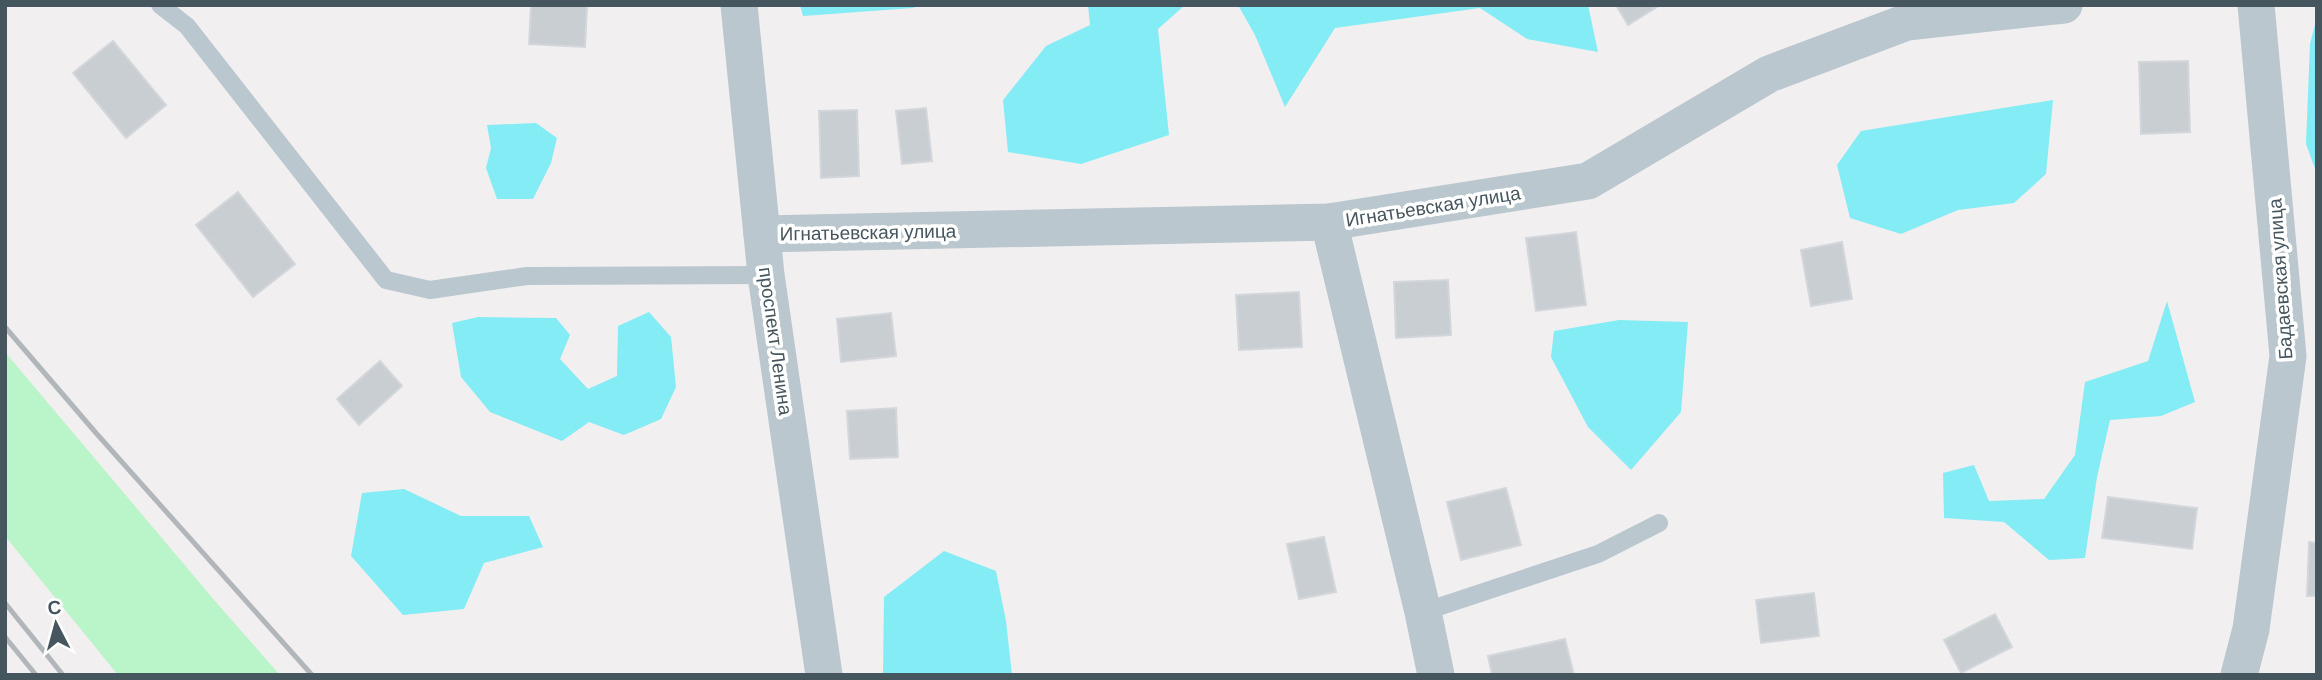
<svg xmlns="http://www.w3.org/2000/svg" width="2322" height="680" font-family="'DM Sans',sans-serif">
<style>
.green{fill:#baf4c9}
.water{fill:#83ecf5}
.building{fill:#c9ced3;stroke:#d3d7dc;stroke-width:2}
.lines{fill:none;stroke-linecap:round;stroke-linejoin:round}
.service{stroke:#bac7ce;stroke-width:18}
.minor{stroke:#bac7ce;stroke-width:37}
.rail{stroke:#b1b6bb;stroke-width:5}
.labels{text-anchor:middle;stroke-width:7;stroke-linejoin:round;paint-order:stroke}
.street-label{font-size:19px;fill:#46565f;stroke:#fff}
</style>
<rect width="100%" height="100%" fill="#f2eff0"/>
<polygon class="green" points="5,352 215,601 280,675 118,675 5,536"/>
<g class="water">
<polygon points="800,5 919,5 913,8 803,16"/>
<polygon points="1088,5 1185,5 1158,29 1169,135 1081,164 1008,152 1003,100 1046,46 1090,25"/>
<polygon points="1238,5 1588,5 1598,52 1527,39 1480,8 1335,28 1285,107 1255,35"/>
<polygon points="2317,17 2317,174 2306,144 2310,44"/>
<polygon points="2053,100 2046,174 2014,203 1958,210 1901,234 1850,218 1837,165 1861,131"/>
<polygon points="536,123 557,138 551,163 533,199 497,199 486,168 491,148 487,125"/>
<polygon points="2167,301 2195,402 2161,416 2110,420 2097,477 2085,558 2049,560 2004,522 1944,518 1943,473 1974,465 1989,501 2044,499 2075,455 2085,382 2148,361"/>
<polygon points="649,312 671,337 676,387 661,419 624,435 589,422 562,441 490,412 461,377 452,323 478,317 556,318 570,335 560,359 588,389 617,376 618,326"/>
<polygon points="1619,320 1688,322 1681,412 1631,470 1588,427 1551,357 1554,331"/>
<polygon points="404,489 461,516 529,516 543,547 484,563 464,609 403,615 351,556 362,493"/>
<polygon points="944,551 996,571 1006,621 1012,675 883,675 884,597"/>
</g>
<g class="building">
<polygon points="531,5 587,5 585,47 529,44"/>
<polygon points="1616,5 1660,5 1628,25"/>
<polygon points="113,41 166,105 126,138 73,73"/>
<polygon points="2188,61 2190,132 2141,134 2139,62"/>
<polygon points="926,108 932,161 902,164 896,111"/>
<polygon points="857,110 859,176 821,178 819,111"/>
<polygon points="238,192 295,264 253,297 196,225"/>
<polygon points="1576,232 1586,305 1536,311 1526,238"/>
<polygon points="1842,242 1852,299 1811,306 1801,250"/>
<polygon points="1448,280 1451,335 1396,338 1394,282"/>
<polygon points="1299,292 1302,347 1239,350 1236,295"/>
<polygon points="891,313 896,356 841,362 837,319"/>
<polygon points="380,361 402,386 359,425 337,399"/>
<polygon points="896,408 898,457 850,459 847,411"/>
<polygon points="1506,488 1521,545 1461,560 1447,502"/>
<polygon points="2108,497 2197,508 2192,549 2102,538"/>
<polygon points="1324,537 1336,592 1299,599 1287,544"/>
<polygon points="2309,542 2317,543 2317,596 2307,596"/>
<polygon points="1814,593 1819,636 1761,643 1756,600"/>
<polygon points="1995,614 2012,647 1961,673 1944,640"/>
<polygon points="1565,639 1574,675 1492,675 1488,656"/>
</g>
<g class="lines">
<g class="service">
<polyline points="160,5 187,26 386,280 430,290 527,276 766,275"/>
<polyline points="1423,612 1598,554 1659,523"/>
</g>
<g class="minor">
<polyline points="739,5 766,275 824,675"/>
<polyline points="1329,222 1423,612 1436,675"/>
<polyline points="762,234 1329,222 1588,181 1769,74 1907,22 2064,5"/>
<polyline points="2239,675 2251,629 2288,356 2256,5"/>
</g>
<g class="rail">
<polyline points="5,327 96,433 312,675"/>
<polyline points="5,603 63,675"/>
<polyline points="5,637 36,675"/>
</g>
</g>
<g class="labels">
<g class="street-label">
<text transform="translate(1433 206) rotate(-9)" y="7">Игнатьевская улица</text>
<text transform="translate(868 232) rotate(-1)" y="7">Игнатьевская улица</text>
<text transform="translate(2280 279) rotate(-94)" y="7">Бадаевская улица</text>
<text transform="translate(776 341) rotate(82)" y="7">проспект Ленина</text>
</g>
</g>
<rect width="2322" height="680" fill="none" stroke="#46565f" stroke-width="14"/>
<g transform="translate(56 624) rotate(354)" stroke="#ffffff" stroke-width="5" paint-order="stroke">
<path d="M0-5L12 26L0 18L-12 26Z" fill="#46565f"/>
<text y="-10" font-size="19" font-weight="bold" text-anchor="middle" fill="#46565f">С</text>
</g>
</svg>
